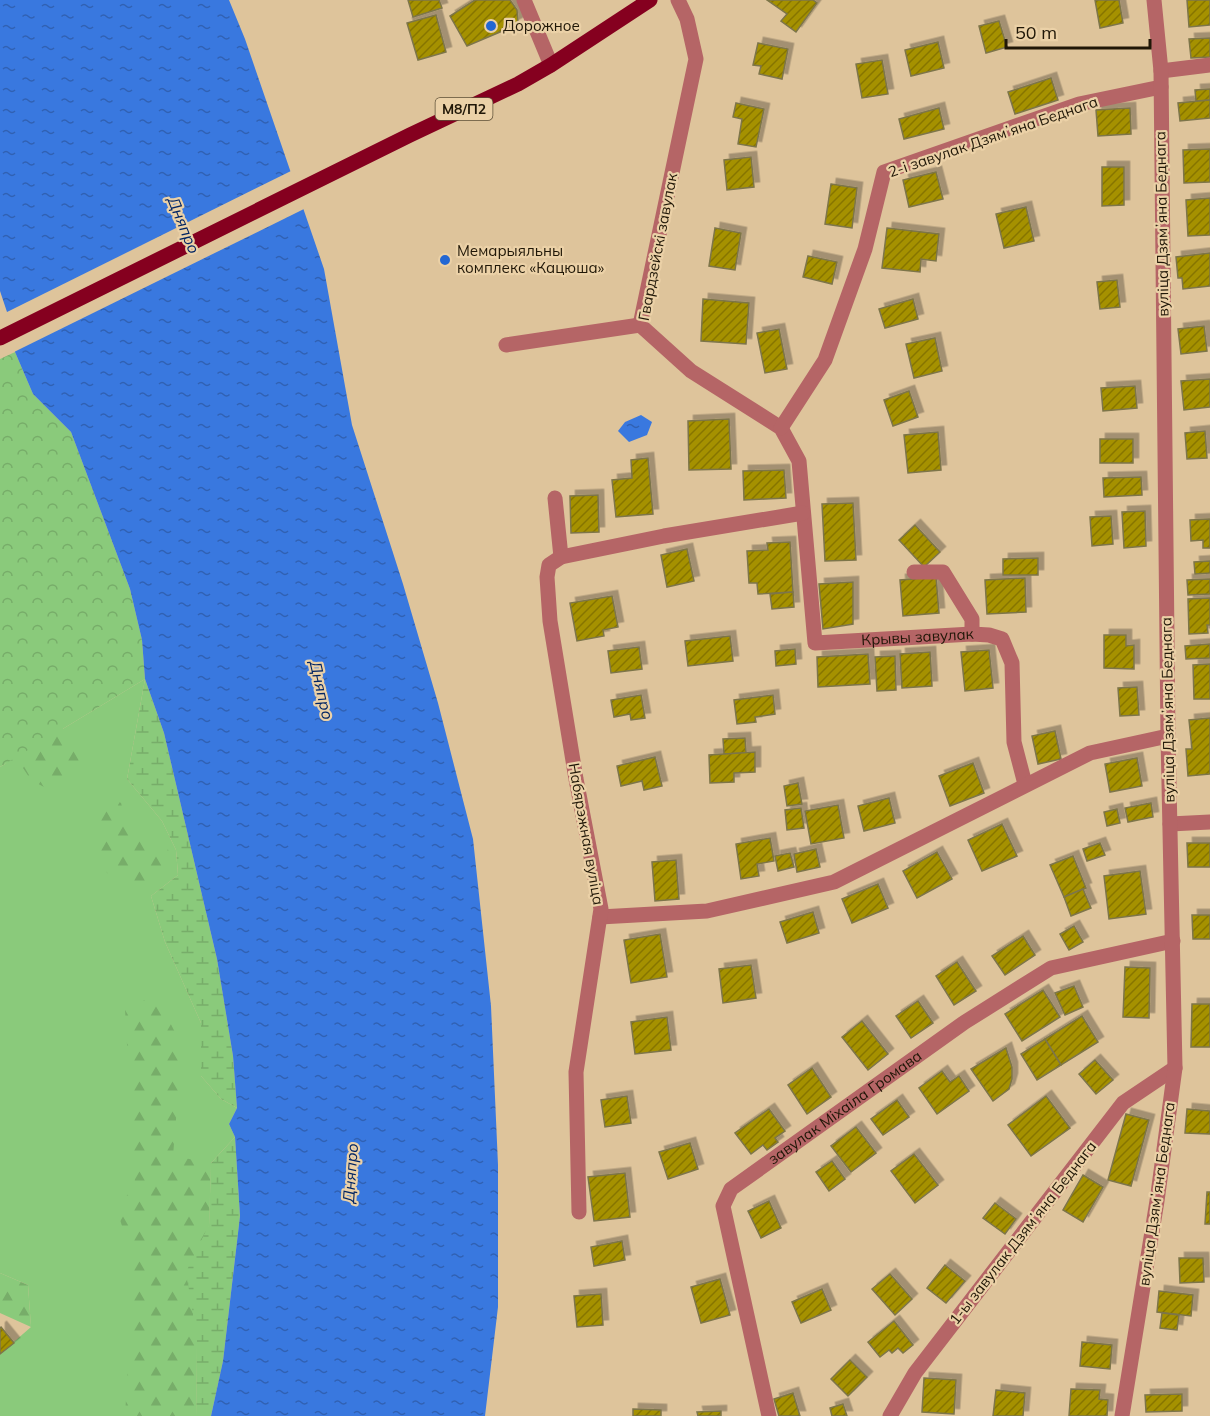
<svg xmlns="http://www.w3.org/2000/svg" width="1210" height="1416" font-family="Mulish,sans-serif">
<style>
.green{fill:#8aca7b}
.forest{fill:url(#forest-firs)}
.wetland{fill:url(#wetland-marsh)}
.park{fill:url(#park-crowns)}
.water{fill:url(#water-ripples)}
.pier{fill:#dec49b}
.building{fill:url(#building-hatch);stroke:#7d754a;stroke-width:1.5;filter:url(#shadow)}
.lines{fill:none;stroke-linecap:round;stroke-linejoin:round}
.minor{stroke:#b56566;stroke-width:15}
.major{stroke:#85001f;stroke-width:15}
.poi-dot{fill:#2367d3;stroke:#ebd1a7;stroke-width:2}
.labels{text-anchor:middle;stroke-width:4.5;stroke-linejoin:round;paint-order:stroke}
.shield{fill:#ebd1a7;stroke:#5d4f37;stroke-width:1.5}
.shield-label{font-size:14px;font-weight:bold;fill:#201707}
.poi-label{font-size:15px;fill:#201707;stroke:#ebd1a7;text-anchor:start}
.street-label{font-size:15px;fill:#201707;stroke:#ebd1a7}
.water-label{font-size:16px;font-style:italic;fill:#002463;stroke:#ebd1a7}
</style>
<defs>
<pattern id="forest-firs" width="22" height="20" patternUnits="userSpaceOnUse" patternTransform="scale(1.5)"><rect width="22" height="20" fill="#8aca7b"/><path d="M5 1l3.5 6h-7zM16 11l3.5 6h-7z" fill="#77ad69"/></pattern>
<pattern id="wetland-marsh" width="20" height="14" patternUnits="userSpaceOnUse" patternTransform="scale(1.5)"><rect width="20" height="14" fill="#8aca7b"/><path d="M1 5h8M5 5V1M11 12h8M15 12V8" fill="none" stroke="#77ad69"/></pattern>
<pattern id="park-crowns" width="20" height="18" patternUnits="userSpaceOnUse" patternTransform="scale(1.5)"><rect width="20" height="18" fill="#8aca7b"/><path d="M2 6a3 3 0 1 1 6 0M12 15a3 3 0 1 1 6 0" fill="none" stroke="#77ad69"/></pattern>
<pattern id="water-ripples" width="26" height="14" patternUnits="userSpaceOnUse" patternTransform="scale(1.5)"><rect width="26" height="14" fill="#3978df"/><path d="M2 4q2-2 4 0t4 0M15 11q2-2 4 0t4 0" fill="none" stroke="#3061b3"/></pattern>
<pattern id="building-hatch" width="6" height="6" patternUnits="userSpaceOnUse" patternTransform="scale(1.5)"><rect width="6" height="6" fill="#a59100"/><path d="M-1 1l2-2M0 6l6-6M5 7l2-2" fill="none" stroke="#867500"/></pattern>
<filter id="shadow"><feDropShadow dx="5.5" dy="-5.5" stdDeviation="0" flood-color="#0004"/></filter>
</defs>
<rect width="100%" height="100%" fill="#dec49b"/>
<polygon class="green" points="145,679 127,779 162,821 176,850 178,875 151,896 165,942 201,1023 201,1076 221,1099 237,1108 229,1124 235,1137 211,1163 209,1225 197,1338 196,1416 0,1416 0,1354 31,1327 28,1285 0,1273 0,767"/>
<g class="forest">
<polygon points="0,709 63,718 63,730 74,740 79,760 71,782 57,794 31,780 23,768 4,763"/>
<polygon points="106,794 121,803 131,838 166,844 174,866 151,888 107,873 93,820"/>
<polygon points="156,995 182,1046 173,1156 211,1163 209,1225 186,1272 197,1338 196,1416 125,1416 134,1264 116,1207 135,1187 125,1009"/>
<polygon points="0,1273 28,1285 31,1327 0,1313"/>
</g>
<g class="wetland">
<polygon points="145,679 164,733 217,959 233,1056 237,1108 221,1099 201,1076 201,1023 165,942 151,896 178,875 176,850 162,821 127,779"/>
<polygon points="235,1137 240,1216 223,1361 211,1416 196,1416 197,1338 186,1272 209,1225 211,1163"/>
</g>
<polygon class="park" points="15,352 33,394 71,432 130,589 142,640 145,679 0,767 0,359"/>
<g class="water">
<polygon points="0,0 229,0 245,39 324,269 352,425 403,584 438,703 473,839 491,1006 498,1165 498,1307 485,1416 211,1416 223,1361 240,1216 235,1137 229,1124 237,1108 233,1056 217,959 164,733 145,679 142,640 130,589 71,432 33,394 15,352 7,312 0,291"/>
<polygon points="641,415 652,422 647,435 629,442 618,431 625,422"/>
</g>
<polygon class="pier" points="293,170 306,208 12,353 5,313"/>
<g class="building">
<polygon points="408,0 439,0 442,8 413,17"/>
<polygon points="475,0 510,0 517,10 518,22 500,32 467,46 450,16"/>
<polygon points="767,0 813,0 817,3 796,32 781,21 787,14"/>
<polygon points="1095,0 1119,0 1123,23 1100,28"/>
<polygon points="1187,0 1210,0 1210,25 1189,27"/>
<polygon points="436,15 446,52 418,60 407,23"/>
<polygon points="999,21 1007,47 986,53 979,26"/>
<polygon points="1210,38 1210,57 1191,58 1189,39"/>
<polygon points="938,42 944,68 911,76 905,50"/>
<polygon points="758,43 788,49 782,79 759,74 761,66 753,65"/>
<polygon points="882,60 888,94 862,98 856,64"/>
<polygon points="1051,78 1058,100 1015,114 1008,92"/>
<polygon points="1210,89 1210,100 1196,101 1195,90"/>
<polygon points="1210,100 1210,118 1180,121 1178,103"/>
<polygon points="736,103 764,109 756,147 738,144 742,119 733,117"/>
<polygon points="939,108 944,129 904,139 899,119"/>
<polygon points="1130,108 1131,134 1098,136 1096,110"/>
<polygon points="1210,149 1210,182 1184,183 1183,150"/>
<polygon points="751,157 754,187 727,190 724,160"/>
<polygon points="1102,167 1124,167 1124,205 1102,206"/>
<polygon points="936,172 943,199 909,207 903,180"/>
<polygon points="831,184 857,188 852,228 825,224"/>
<polygon points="1210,198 1210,235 1188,236 1186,200"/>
<polygon points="1026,207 1034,241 1004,248 996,214"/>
<polygon points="715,228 741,233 735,270 709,266"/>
<polygon points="887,228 939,234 936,261 921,259 920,272 882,268"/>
<polygon points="1210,253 1210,286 1183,289 1182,278 1178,278 1176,257"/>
<polygon points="808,256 837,262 832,284 803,277"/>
<polygon points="1117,280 1120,307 1100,309 1097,282"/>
<polygon points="703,299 749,303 746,344 701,341"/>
<polygon points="913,299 918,319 885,328 879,309"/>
<polygon points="1204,326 1207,351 1181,354 1178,329"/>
<polygon points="779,329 787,369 765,373 757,333"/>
<polygon points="935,338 942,371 914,378 906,344"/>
<polygon points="1210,379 1210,407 1184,410 1181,381"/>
<polygon points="1135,386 1137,408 1103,411 1101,388"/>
<polygon points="909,391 918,417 893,426 884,400"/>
<polygon points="729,419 731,469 689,470 688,421"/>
<polygon points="1205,431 1207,458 1187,459 1185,433"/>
<polygon points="938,432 941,470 908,473 904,435"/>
<rect x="1100" y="439" width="33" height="24"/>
<polygon points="648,458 653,514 616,517 612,480 632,478 631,460"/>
<polygon points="784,470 786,498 744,500 743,471"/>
<polygon points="1141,477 1142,495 1104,497 1103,478"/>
<polygon points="598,495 599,532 571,533 570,496"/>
<polygon points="853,503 856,560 825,561 822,504"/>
<polygon points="1145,511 1146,546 1124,548 1122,512"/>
<polygon points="1111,516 1113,544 1092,546 1090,517"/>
<polygon points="1210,519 1210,548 1203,548 1203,540 1191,541 1190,520"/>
<polygon points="915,525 940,552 924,567 899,540"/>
<polygon points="790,542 793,592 758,594 757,583 749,583 747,551 768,550 767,543"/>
<polygon points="687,549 694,581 667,587 661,555"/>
<polygon points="1038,558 1038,575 1003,575 1003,559"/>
<polygon points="1210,561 1210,573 1195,574 1194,562"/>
<polygon points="936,577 939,613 903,616 900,580"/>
<polygon points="1025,578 1026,612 987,614 985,580"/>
<polygon points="1210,579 1210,594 1188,595 1187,580"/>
<polygon points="853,582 853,624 823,629 819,584"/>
<polygon points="793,592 794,607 772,609 770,594"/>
<polygon points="612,596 618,627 603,630 604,636 577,641 570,603"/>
<polygon points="1210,598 1210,625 1207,625 1208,633 1189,634 1188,599"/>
<polygon points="1104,635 1126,635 1126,646 1134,645 1134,669 1104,668"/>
<polygon points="730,636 733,661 688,666 685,641"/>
<polygon points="1210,644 1210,658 1186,659 1185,646"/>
<polygon points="639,647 642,669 611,673 608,651"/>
<polygon points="795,649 796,664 776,666 775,651"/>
<polygon points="989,650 993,688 965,691 961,652"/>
<polygon points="930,652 932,686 902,688 900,654"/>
<polygon points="868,654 870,684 818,687 817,657"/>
<polygon points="895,656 896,690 877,691 875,657"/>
<polygon points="1210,664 1210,699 1194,699 1193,665"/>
<polygon points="1137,687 1139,715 1120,716 1118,688"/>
<polygon points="641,695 645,718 631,720 630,714 614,717 611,700"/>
<polygon points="773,695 775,714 755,717 756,722 737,724 734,700"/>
<polygon points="1210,718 1210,774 1188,776 1186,749 1192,749 1189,720"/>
<polygon points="1055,731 1061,759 1038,764 1032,736"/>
<polygon points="745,738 746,753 724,754 723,739"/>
<polygon points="755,752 755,772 734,773 734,782 710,783 709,755"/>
<polygon points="655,757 662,786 644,790 642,781 621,786 617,766"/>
<polygon points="1137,758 1142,786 1110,792 1105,764"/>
<polygon points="973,763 984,793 950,806 939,776"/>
<polygon points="798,783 802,804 787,806 784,786"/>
<polygon points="889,798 895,823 864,831 858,806"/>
<polygon points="1151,803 1153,817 1128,822 1125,808"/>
<polygon points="838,805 844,838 811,844 805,811"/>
<polygon points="801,808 804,828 787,830 785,810"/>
<polygon points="1117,809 1120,823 1107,826 1104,812"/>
<polygon points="1002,824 1017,856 982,871 968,840"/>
<polygon points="770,838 774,861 757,864 759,876 741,879 736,844"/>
<polygon points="1100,843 1105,855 1087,861 1083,849"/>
<polygon points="1187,843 1210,843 1210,867 1188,867"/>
<polygon points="816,849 820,867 797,872 794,854"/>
<polygon points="937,852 952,879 917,898 903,871"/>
<polygon points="790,853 794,867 778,871 775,856"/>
<polygon points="1073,856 1086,888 1064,897 1050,865"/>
<polygon points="676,860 679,899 655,901 652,862"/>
<polygon points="1140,871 1146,914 1109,919 1104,876"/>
<polygon points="878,884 888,908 852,923 842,899"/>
<polygon points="1083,889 1091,908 1071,916 1064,897"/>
<polygon points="813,912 819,933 787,943 780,922"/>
<polygon points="1192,915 1210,915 1210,939 1193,939"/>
<polygon points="1074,926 1083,942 1069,950 1060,934"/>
<polygon points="660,934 667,977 631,983 624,940"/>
<polygon points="1023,936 1035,955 1005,975 992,956"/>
<polygon points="957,962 976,991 954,1005 936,976"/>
<polygon points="751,965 756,998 723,1003 719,969"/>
<polygon points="1125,967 1150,968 1149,1018 1123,1017"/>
<polygon points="1074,986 1083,1007 1065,1015 1055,993"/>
<polygon points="1043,990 1060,1017 1022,1041 1005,1014"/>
<polygon points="918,1001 933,1023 911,1038 896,1016"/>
<polygon points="1192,1004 1210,1004 1210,1047 1191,1047"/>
<polygon points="1082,1016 1098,1042 1061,1065 1045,1039"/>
<polygon points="667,1017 671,1050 635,1054 631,1022"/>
<polygon points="862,1021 888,1054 868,1070 842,1037"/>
<polygon points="1045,1039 1061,1065 1037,1080 1021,1054"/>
<polygon points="1006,1048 1012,1067 1012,1079 1009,1089 993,1101 971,1069"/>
<polygon points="1095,1060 1113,1080 1096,1094 1079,1074"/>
<polygon points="812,1068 831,1097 807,1114 788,1085"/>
<polygon points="942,1071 950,1082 959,1076 969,1091 937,1114 919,1088"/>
<polygon points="627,1096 631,1123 605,1127 601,1100"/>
<polygon points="1046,1096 1070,1128 1031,1156 1008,1125"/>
<polygon points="897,1100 909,1117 883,1135 871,1119"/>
<polygon points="769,1109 785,1131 775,1138 778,1142 767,1150 763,1145 751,1154 735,1133"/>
<polygon points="1187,1109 1210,1111 1210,1134 1185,1133"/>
<polygon points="1126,1114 1149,1120 1131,1186 1108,1180"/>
<polygon points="856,1127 876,1153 851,1172 831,1146"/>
<polygon points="690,1143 698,1169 668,1179 659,1152"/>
<polygon points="914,1154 938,1185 915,1203 891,1171"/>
<polygon points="832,1161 845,1179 829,1191 816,1172"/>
<polygon points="625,1173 630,1217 594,1221 588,1177"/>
<polygon points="1083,1175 1103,1187 1083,1222 1063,1210"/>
<polygon points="1207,1192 1210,1192 1210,1224 1205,1224"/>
<polygon points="769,1201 781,1228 761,1238 748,1211"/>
<polygon points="995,1203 1016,1219 1005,1234 983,1218"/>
<polygon points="622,1241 625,1260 594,1266 591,1247"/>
<polygon points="1179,1258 1203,1258 1204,1282 1180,1283"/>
<polygon points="945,1265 965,1281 946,1303 927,1288"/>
<polygon points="890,1274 912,1299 895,1315 872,1289"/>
<polygon points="720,1279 730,1315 701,1323 691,1287"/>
<polygon points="822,1289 831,1310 801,1323 792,1302"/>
<polygon points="1159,1291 1193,1295 1191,1316 1157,1312"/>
<polygon points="601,1294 603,1325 577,1327 574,1296"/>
<polygon points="1162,1313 1179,1315 1177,1330 1160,1328"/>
<polygon points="894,1321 913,1345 903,1353 898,1348 892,1353 889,1350 880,1357 868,1342"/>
<polygon points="1,1327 14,1343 0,1354 0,1328"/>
<polygon points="1082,1342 1112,1345 1110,1369 1080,1366"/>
<polygon points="850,1360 867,1377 848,1396 831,1379"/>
<polygon points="924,1378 956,1380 954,1414 922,1412"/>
<polygon points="1071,1389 1100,1390 1099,1399 1108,1400 1107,1416 1069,1416"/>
<polygon points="996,1390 1025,1393 1023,1416 993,1416"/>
<polygon points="793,1393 800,1416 779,1416 774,1399"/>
<polygon points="1182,1394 1182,1411 1146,1412 1145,1395"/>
<polygon points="843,1404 847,1416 832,1416 830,1408"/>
<polygon points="633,1409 661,1410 661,1416 633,1416"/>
<polygon points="721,1411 721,1416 698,1416 697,1412"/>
</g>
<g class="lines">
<g class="minor">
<polyline points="524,0 551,65"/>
<path id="s1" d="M 678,0 L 687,19 L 696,59 L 640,325 L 691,371 L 781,428 L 799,461 L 815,643 L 972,634 L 989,635 L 1002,639 L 1012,663 L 1014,742 L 1025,784"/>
<polyline points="1161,71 1210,65"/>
<polyline points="506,345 640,325"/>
<polyline points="781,428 825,360 865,249 884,172 1079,104 1161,87"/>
<polyline points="555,498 561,557"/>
<polyline points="914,572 943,572 972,619 972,634"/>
<polyline points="1170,824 1210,822"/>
<polyline points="600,917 707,911 834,882 1090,753 1168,736"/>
<polyline points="579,1212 576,1072 601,909 576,779 550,621 547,577 549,565 561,557 664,536 803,513"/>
<path id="s2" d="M 769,1416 L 723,1206 L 731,1189 L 965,1022 L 1051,968 L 1173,941"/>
<polyline points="890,1416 915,1373 1123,1103 1175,1068"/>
<polyline points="1122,1416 1157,1201 1175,1068 1168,736 1161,71 1154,0"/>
</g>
<polyline class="major" points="0,338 410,135 518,84 551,65 650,0"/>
</g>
<g class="poi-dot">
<circle cx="491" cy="26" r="6"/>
<circle cx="445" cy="260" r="6"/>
</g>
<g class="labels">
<rect class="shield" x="435.5" y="98" width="57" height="22" rx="4.5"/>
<g class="shield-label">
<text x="464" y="114">М8/П2</text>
</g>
<g class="poi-label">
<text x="503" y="31">Дорожное</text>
<text x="457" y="256">Мемарыяльны<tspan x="457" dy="17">комплекс «Кацюша»</tspan></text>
</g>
<g class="street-label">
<text transform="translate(993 137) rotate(-19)" y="5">2-і завулак Дзямʼяна Беднага</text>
<text transform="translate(1162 224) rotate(-91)" y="5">вуліца Дзямʼяна Беднага</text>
<text transform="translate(658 247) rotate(-79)" y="5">Гвардзейскі завулак</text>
<text dy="5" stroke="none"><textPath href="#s1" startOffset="832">Крывы завулак</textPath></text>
<text transform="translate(1168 710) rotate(-91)" y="5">вуліца Дзямʼяна Беднага</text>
<text transform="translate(586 834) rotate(80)" y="5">Набярэжная вуліца</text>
<text dy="5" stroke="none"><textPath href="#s2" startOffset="374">завулак Міхаіла Громава</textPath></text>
<text transform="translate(1157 1194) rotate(-82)" y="5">вуліца Дзямʼяна Беднага</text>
<text transform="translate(1023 1233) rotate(-52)" y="5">1-ы завулак Дзямʼяна Беднага</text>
</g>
<g class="water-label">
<text transform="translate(184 225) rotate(68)" y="6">Дняпро</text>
<text transform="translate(322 690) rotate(77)" y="6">Дняпро</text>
<text transform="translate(350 1173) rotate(-86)" y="6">Дняпро</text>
</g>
</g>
<path d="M1006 39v9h144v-9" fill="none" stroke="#201707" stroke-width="3"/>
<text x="1015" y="39" font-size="18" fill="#201707" stroke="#ebd1a7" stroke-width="4.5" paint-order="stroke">50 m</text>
</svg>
